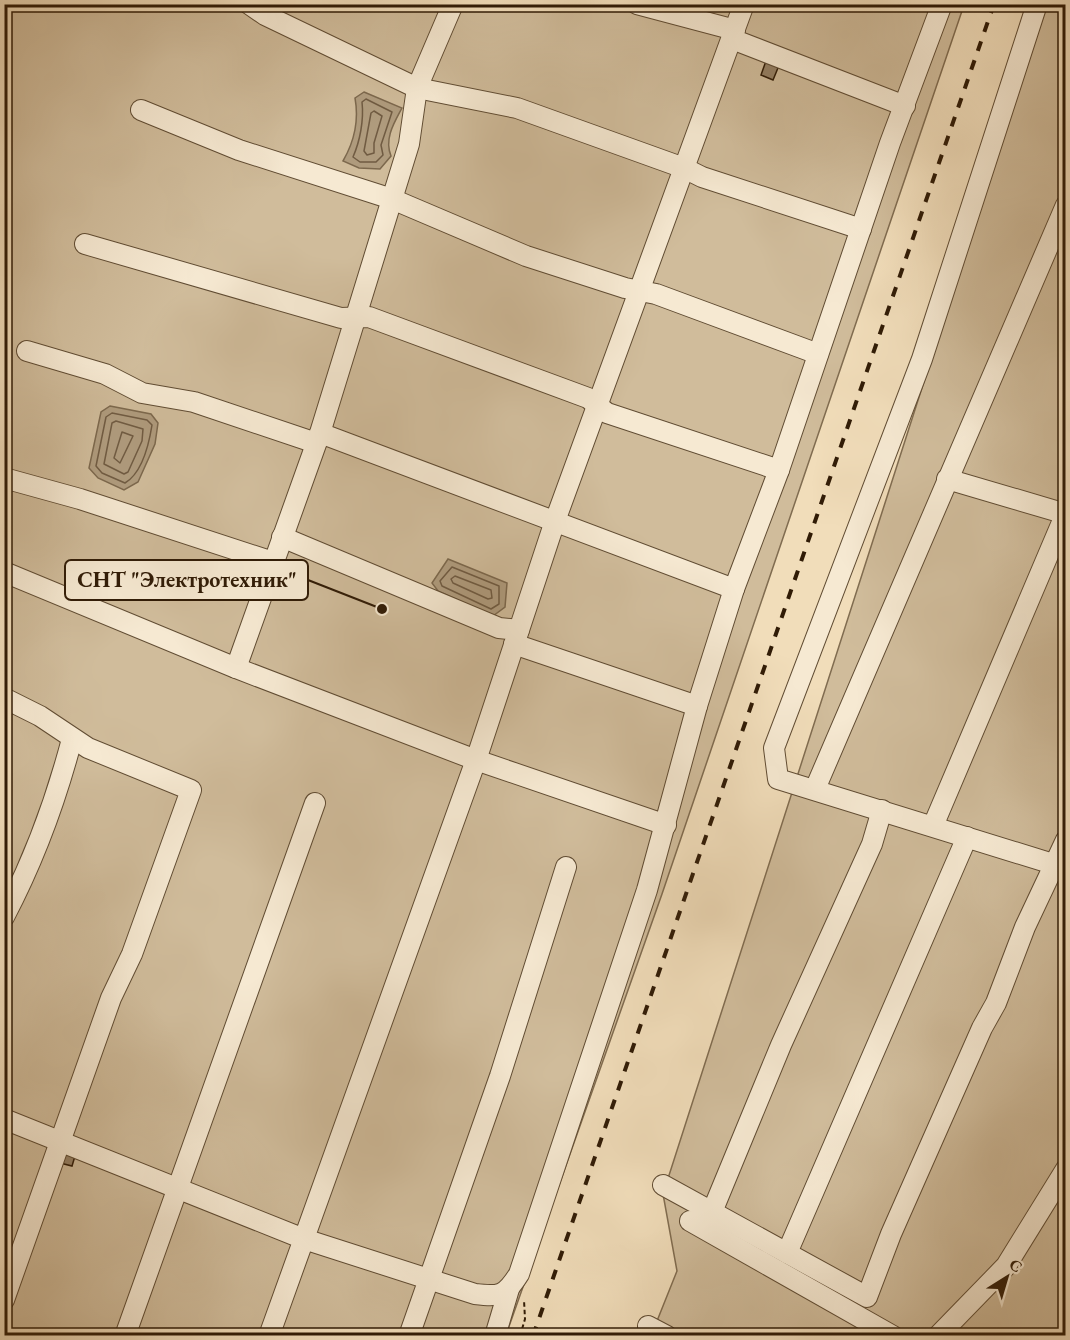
<svg xmlns="http://www.w3.org/2000/svg" width="1070" height="1340" font-family="'EB Garamond',serif">
<style>
.green{fill:#d0bc9b;stroke:#806c50;stroke-width:1.5}
.water{fill:#af9b7d;stroke:#7c684d;stroke-width:1.5}
.lines{fill:none;stroke-linecap:round;stroke-linejoin:round}
.shore{stroke:#705b42;stroke-width:1.5}
.building{fill:#948064;stroke:#301b06;stroke-width:1.5}
.minor-casing{stroke:#604c33;stroke-width:22}
.path{stroke:#301b06;stroke-width:2;stroke-dasharray:4.5 3;stroke-linecap:butt}
.minor{stroke:#f6e9d2;stroke-width:20}
.rail{stroke:#301b06;stroke-width:4;stroke-dasharray:10 10;stroke-linecap:butt}
.leader{fill:none;stroke:#301b06;stroke-width:2}
.callout-dot{fill:#301b06;stroke:#f6e9d2;stroke-width:2}
.callout{fill:#f6e9d2;stroke:#301b06;stroke-width:2}
.callout-label{font-size:22px;text-anchor:middle;font-weight:bold;fill:#301b06}
</style>
<rect width="100%" height="100%" fill="#f1ddba"/>
<filter id="stains"><feTurbulence type="fractalNoise" baseFrequency=".00333" numOctaves="4"/><feColorMatrix values="0 0 0 0 .2 0 0 0 0 .09 0 0 0 0 .02 0 0 0 .5 -.17"/></filter>
<radialGradient id="worn" r=".72"><stop offset=".6" stop-color="#630" stop-opacity="0"/><stop offset="1" stop-color="#630" stop-opacity=".3"/></radialGradient>
<g class="green">
<polygon points="5,5 964,5 662,894 506,1335 5,1336"/>
<polygon points="1045,5 1065,5 1065,1335 921,1336 916,1332 914,1336 651,1336 677,1271 663,1194"/>
</g>
<g class="water">
<path d="M 364,92 L 402,108 C 394,123 384,139 391,156 L 380,169 L 359,168 L 343,161 C 354,142 359,120 355,98 Z"/>
<polygon points="110,406 151,414 158,423 155,444 138,482 124,490 98,478 89,468 101,412"/>
<polygon points="448,559 507,583 505,607 493,616 438,591 432,583"/>
</g>
<g class="lines">
<g class="shore">
<path d="M 366,99 L 392,112 L 381,145 L 383,155 L 376,162 L 360,162 L 353,157 C 360,141 364,120 362,102 Z"/>
<polygon points="374,111 382,116 374,143 374,153 367,155 364,151 371,113"/>
<path d="M 112,413 L 147,420 L 152,425 C 149,444 142,473 125,483 L 102,473 L 96,466 L 106,417 Z"/>
<polygon points="116,421 143,429 142,441 128,472 124,474 104,464 112,423"/>
<polygon points="122,432 133,436 120,463 114,458"/>
<polygon points="452,567 499,586 499,604 491,609 442,586 440,581"/>
<polygon points="455,576 491,590 492,598 488,599 453,583 451,579"/>
</g>
</g>
<g class="building">
<polygon points="767,58 780,63 773,80 761,75"/>
<polygon points="64,1152 75,1156 72,1166 60,1163"/>
</g>
<g class="lines">
<g class="minor-casing">
<g id="minor">
<polyline points="249,4 265,15 417,88 517,108 684,168 702,177 861,229"/>
<polyline points="637,4 735,30"/>
<polyline points="1037,4 922,359 774,748 778,779 1066,868"/>
<polyline points="732,39 905,106"/>
<polyline points="141,110 239,150 392,199 526,256 625,288 656,294 818,354"/>
<polyline points="85,244 341,318 369,317 588,398 607,413 779,470"/>
<polyline points="27,351 105,374 142,393 194,402 316,443"/>
<polyline points="320,433 734,589"/>
<polyline points="4,478 80,499 273,562"/>
<polyline points="947,479 1066,514"/>
<polyline points="282,537 499,628 519,630"/>
<polyline points="4,572 236,668 476,760 666,825"/>
<polyline points="514,644 697,706"/>
<polyline points="236,668 320,433 409,144 417,88 453,4"/>
<polyline points="4,698 40,716 88,748 191,790 132,954 111,998 4,1300"/>
<polyline points="815,789 1066,205"/>
<polyline points="933,826 1066,513"/>
<path d="M 4,917 C 34,860 56,800 72,739"/>
<path d="M 4,1119 L 304,1239 L 475,1294 C 500,1297 505,1296 519,1274 L 647,890 L 697,706 L 734,589 L 779,470 L 890,143 L 942,4"/>
<polyline points="663,1185 867,1297 891,1234 982,1028 996,1003 1025,927 1066,840"/>
<polyline points="712,1212 781,1045 872,844 882,810"/>
<polyline points="690,1221 893,1336"/>
<polyline points="787,1253 967,837"/>
<polyline points="648,1326 667,1336"/>
<polyline points="125,1336 315,803"/>
<polyline points="269,1336 476,760 555,521 744,4"/>
<polyline points="409,1336 500,1076 566,867"/>
<polyline points="495,1336 509,1289"/>
<polyline points="938,1336 1006,1266 1066,1169"/>
</g>
</g>
<polyline class="path" points="520,1336 525,1319 524,1300"/>
<use href="#minor" class="minor"/>
<polyline class="rail" points="533,1336 994,4"/>
</g>
<path class="leader" d="M382 609L308 580"/>
<circle class="callout-dot" cx="382" cy="609" r="6"/>
<rect class="callout" x="65" y="560" width="243" height="40" rx="6"/>
<g class="callout-label">
<text x="187" y="587">СНТ "Электротехник"</text>
</g>
<rect width="1070" height="1340" fill="none" stroke="#f1ddba" stroke-width="24"/>
<rect x="6" y="6" width="1058" height="1328" fill="none" stroke="#301b06" stroke-width="3"/>
<rect x="12" y="12" width="1046" height="1316" fill="none" stroke="#301b06" stroke-width="1.5"/>
<g transform="translate(1007 1277) rotate(37)" stroke="#f6e9d2" stroke-width="4.5" paint-order="stroke">
<path d="M0-4.5L10 22L0 15L-10 22Z" fill="#301b06"/>
<text y="-9" font-size="16" font-weight="bold" text-anchor="middle" fill="#301b06">С</text>
</g>
<rect width="100%" height="100%" filter="url(#stains)"/>
<rect width="100%" height="100%" fill="url(#worn)"/>
</svg>
